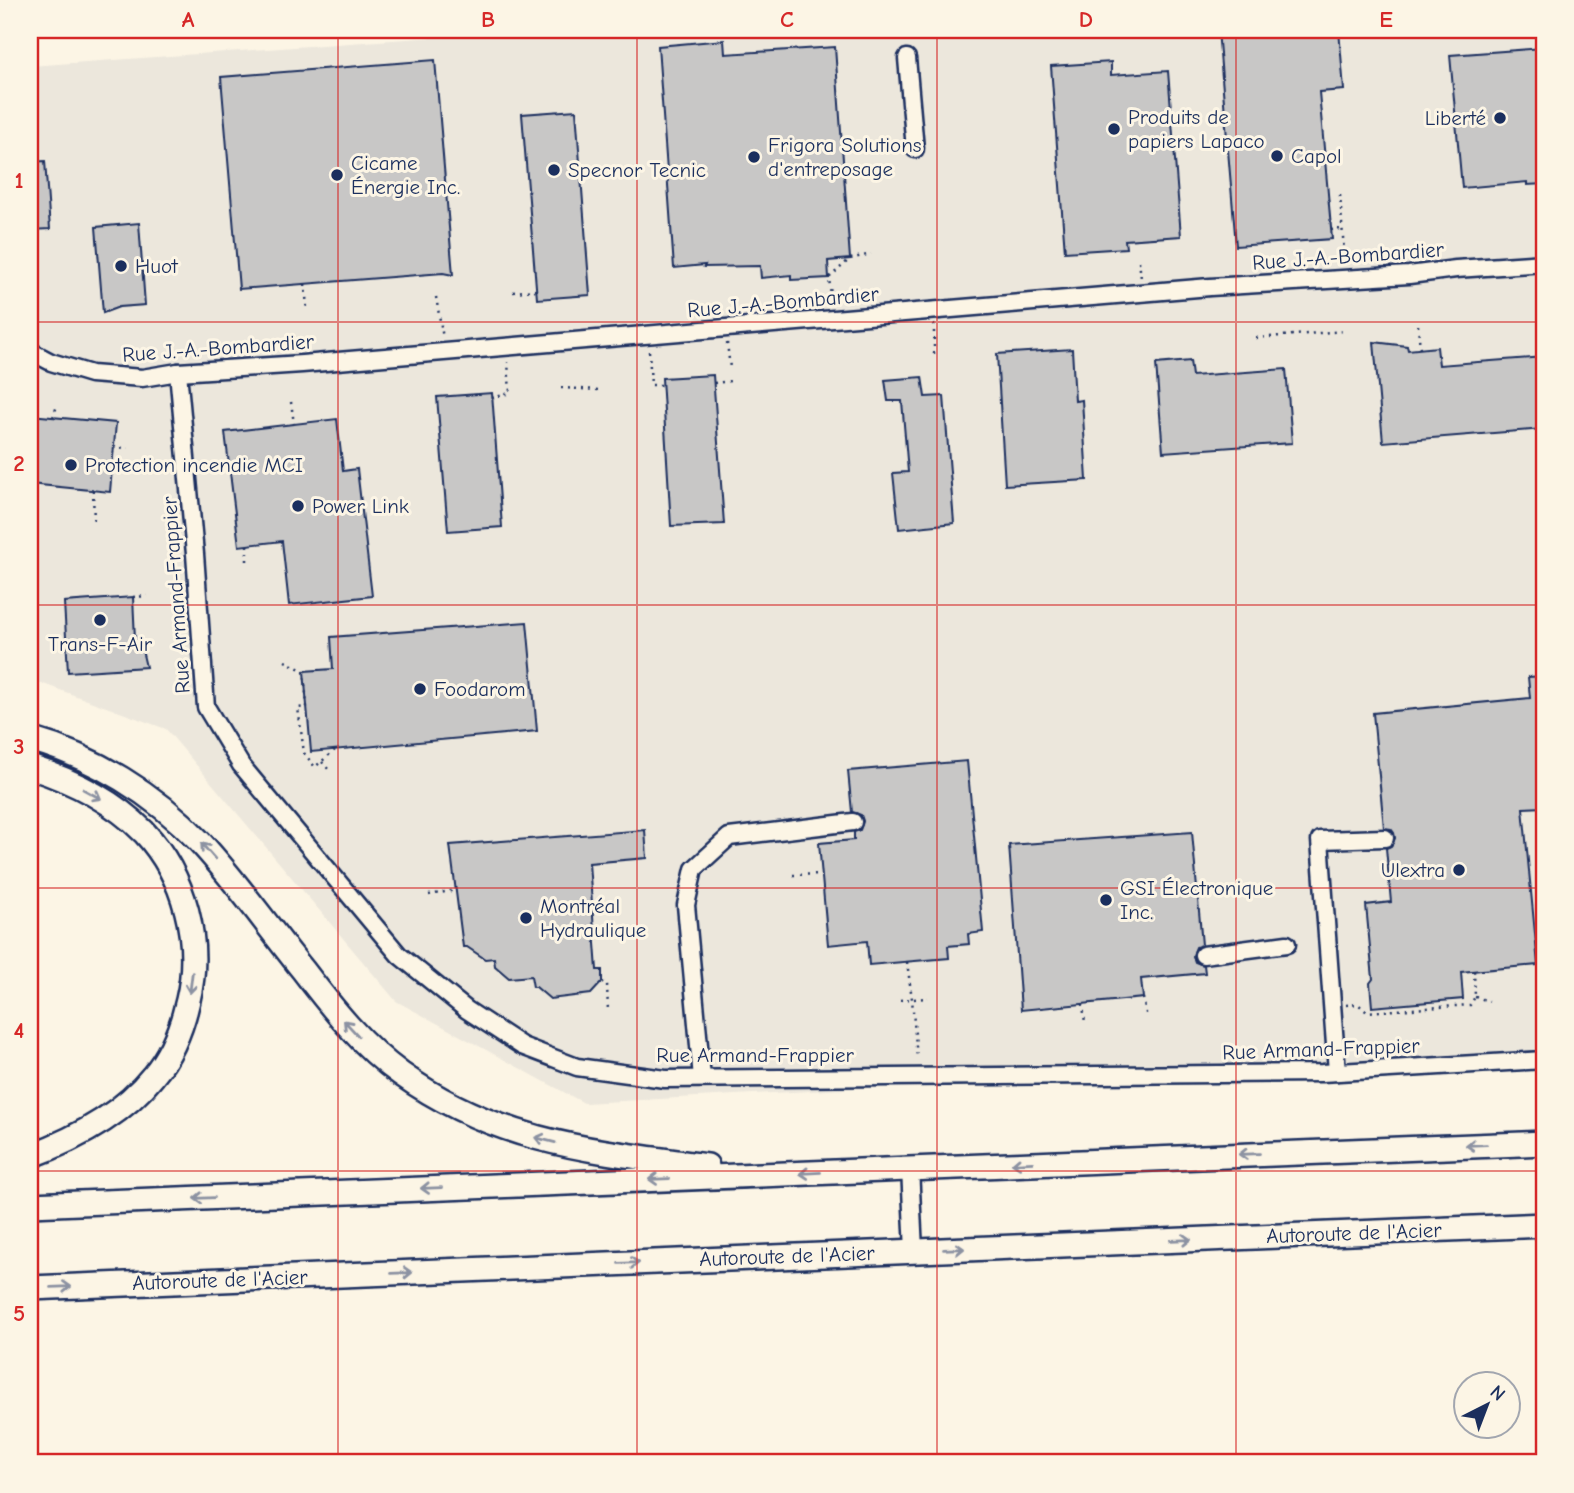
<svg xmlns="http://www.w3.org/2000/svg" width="1574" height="1493" font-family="'Comic Neue',sans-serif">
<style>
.built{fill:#ece7dc}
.building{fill:#c8c7c6;stroke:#1b2f5e;stroke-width:2}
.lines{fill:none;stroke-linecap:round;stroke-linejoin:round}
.minor-casing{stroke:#1b2f5e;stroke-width:21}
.highway-casing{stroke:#1b2f5e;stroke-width:28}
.path{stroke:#1b2f5e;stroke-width:2.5;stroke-dasharray:2 5;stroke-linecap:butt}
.minor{stroke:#fcf5e5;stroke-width:16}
.highway{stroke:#fcf5e5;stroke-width:23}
.oneway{stroke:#8c92a2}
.grid{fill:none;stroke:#d62828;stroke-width:2;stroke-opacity:0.55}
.poi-dot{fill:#1b2f5e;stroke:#fcf5e5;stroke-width:2.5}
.labels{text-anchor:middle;stroke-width:6;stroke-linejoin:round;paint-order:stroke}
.poi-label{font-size:21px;fill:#1b2f5e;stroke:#fcf5e5;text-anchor:start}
.street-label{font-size:21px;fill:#1b2f5e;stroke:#fcf5e5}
.neatline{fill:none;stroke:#d62828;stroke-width:2.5}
.grid-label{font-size:23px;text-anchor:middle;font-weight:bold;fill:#d62828}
</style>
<rect width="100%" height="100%" fill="#fcf5e5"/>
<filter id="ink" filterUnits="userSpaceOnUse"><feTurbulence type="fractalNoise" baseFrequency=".0143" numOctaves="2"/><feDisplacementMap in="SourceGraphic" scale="14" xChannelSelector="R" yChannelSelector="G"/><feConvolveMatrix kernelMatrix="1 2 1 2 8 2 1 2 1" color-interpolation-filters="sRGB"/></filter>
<g filter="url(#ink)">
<polygon class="built" points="532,30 1544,30 1544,1052 584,1103 396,1001 166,729 30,679 30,66"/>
<g class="building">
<polygon points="1218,30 1339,30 1344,90 1319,92 1332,239 1236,246"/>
<polygon points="724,40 725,54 835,47 850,259 828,261 829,278 791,280 791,275 761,278 760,266 704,267 705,265 674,268 658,46"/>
<polygon points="1544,48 1544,184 1527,185 1527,182 1462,188 1450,55"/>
<polygon points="435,60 453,275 443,273 239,289 221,77"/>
<polygon points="1111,62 1111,75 1168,71 1181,236 1125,240 1126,248 1065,252 1051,66"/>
<polygon points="576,110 590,295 537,299 522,114"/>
<polygon points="45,161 50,229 30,230 30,162"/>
<polygon points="139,223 145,305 119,307 103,313 96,227"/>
<polygon points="1374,342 1407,346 1408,350 1437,347 1439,365 1544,357 1544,429 1383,442"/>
<polygon points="1072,349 1075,401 1082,400 1087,480 1005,485 997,354"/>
<polygon points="1190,361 1192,376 1286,369 1292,443 1163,452 1156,364"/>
<polygon points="713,375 724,524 671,526 662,378"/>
<polygon points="922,377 925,397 944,396 954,523 899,529 893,473 908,472 902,401 888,401 885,380"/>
<polygon points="492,393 502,527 448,531 437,397"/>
<polygon points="30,415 116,423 110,492 30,484"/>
<polygon points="337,419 343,471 357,469 372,596 289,605 282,541 239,546 225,432"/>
<polygon points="133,597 135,639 142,650 146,667 68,672 64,602"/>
<polygon points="527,622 537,731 311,752 304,671 333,669 331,637"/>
<polygon points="1544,676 1544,807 1523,808 1538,965 1461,972 1463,999 1372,1007 1370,983 1373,979 1366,905 1391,902 1386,848 1391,846 1395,838 1394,833 1391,829 1384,828 1373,713 1530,698 1528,677"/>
<polygon points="967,761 983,932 968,934 969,944 948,946 949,958 869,965 867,941 828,945 819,843 854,840 854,832 860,830 863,821 861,815 852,812 848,771"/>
<polygon points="645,830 647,858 589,863 597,970 602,970 602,982 591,994 550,999 536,987 533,987 531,976 509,978 495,966 494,958 485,959 467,947 463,947 450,845"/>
<polygon points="1192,832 1202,945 1196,947 1193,956 1195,962 1204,965 1205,973 1141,979 1143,998 1021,1010 1009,845"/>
</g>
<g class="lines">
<g class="minor-casing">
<g id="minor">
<polyline points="907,58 915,149"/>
<polyline points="30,351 51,362 91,374 142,378 178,372 302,364 1210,287 1409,275 1456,269 1544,263"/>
<polyline points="178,372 195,554 206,707 241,765 399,955 467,1010 522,1046 577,1067 665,1079 1322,1073 1544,1060"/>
<polyline points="1203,955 1287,944"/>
<polyline points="1337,1072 1320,840 1385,838"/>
<polyline points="702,1078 686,905 694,869 729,837 853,822"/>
<polyline points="910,1168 914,1251"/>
</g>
</g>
<g class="highway-casing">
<g id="highway">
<path d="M 30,739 C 94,757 154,793 200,842 C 237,882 269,928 303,970 C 332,1008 362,1046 401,1074 C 498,1143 593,1151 707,1166"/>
<path d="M 30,767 C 71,780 113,801 144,832 C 185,876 202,942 188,1000 C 182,1027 171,1055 153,1076 C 122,1115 76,1139 30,1156"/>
<polyline points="30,1205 1544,1143"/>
<polyline points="30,1288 1544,1225"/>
</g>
</g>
<g class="path">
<polyline points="1340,195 1345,265"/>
<polyline points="1331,230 1342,229"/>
<polyline points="30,252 35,251 40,271"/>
<polyline points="1139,261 1141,278"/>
<polyline points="305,284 307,308"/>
<polyline points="513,292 536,290"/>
<polyline points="436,297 443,338"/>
<polyline points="832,305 829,278 850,259 871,254"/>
<polyline points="934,324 934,359"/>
<polyline points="1418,325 1420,349"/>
<polyline points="1256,338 1345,331"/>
<polyline points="727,343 730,368"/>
<polyline points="649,351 651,385 662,385"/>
<polyline points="714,383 731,381"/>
<polyline points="561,388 600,390"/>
<polyline points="492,398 510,393 508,362"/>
<polyline points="291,402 294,424"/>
<polyline points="53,417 57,406"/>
<polyline points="114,446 128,449"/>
<polyline points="93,490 94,524"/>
<polyline points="247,545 247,562"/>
<polyline points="133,597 148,596"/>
<polyline points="285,661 304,671 307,707 298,708 304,753 315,767 335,750"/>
<polyline points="322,762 329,770"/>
<polyline points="793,875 822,874"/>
<polyline points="429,895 456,890"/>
<polyline points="907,962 912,999 917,1058"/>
<polyline points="602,982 607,983 608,1012"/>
<polyline points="1475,997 1489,1001"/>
<polyline points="1143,998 1147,1018"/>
<polyline points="900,1000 928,998"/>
<polyline points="1083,1004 1085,1023"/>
<polyline points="1346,1005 1358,1004 1367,1012 1470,1005 1475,997 1474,971"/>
</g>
<use href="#minor" class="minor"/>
<use href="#highway" class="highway"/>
</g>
<defs><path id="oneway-shaft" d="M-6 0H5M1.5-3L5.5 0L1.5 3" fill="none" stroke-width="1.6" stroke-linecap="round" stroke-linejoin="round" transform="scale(1.75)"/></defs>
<g class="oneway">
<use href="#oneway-shaft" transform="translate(92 794) rotate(29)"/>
<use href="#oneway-shaft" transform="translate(208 851) rotate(-131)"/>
<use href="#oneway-shaft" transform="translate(191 983) rotate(97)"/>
<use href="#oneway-shaft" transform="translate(351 1028) rotate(-133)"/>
<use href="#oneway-shaft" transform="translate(545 1140) rotate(-166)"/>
<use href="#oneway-shaft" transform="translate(1476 1145) rotate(178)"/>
<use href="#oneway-shaft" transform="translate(1249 1154) rotate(178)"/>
<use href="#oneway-shaft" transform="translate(1022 1163) rotate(177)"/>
<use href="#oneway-shaft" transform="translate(810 1173) rotate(177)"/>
<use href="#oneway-shaft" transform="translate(659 1179) rotate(178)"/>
<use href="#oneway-shaft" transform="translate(431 1188) rotate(178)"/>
<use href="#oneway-shaft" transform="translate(204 1198) rotate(178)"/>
<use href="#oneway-shaft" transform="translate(1181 1240) rotate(-2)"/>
<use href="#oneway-shaft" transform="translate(954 1249) rotate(-2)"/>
<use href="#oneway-shaft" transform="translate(629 1263) rotate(-2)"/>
<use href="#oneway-shaft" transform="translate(402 1273) rotate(-2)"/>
<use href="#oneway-shaft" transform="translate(61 1287) rotate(-2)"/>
</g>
</g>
<path class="grid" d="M 338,30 L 338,1463M 637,30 L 637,1463M 937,30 L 937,1463M 1236,30 L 1236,1463M 30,322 L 1544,322M 30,605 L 1544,605M 30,888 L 1544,888M 30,1171 L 1544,1171"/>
<g class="poi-dot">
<circle cx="1500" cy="118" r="7"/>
<circle cx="1114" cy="129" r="7"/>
<circle cx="1277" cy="156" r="7"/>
<circle cx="754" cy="157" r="7"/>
<circle cx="554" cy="170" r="7"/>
<circle cx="337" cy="175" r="7"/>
<circle cx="121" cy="266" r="7"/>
<circle cx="71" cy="465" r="7"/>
<circle cx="298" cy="506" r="7"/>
<circle cx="100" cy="620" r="7"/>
<circle cx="420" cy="689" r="7"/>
<circle cx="1459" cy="870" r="7"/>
<circle cx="1106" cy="900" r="7"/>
<circle cx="526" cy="918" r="7"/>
</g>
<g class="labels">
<g class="poi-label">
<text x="1128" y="124">Produits de<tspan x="1128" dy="24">papiers Lapaco</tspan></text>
<text x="1486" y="125" text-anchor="end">Liberté</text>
<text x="768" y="152">Frigora Solutions<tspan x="768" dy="24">d'entreposage</tspan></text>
<text x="1291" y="163">Capol</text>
<text x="351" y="170">Cicame<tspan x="351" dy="24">Énergie Inc.</tspan></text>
<text x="568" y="177">Specnor Tecnic</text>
<text x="135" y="273">Huot</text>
<text x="85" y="472">Protection incendie MCI</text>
<text x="312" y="513">Power Link</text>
<text x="100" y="651" text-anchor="middle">Trans-F-Air</text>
<text x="434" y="696">Foodarom</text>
<text x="1445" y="877" text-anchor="end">Ulextra</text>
<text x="1120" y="895">GSI Électronique<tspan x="1120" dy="24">Inc.</tspan></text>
<text x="540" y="913">Montréal<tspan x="540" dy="24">Hydraulique</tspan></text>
</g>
<g class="street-label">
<text transform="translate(1348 256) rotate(-4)" y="7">Rue J.-A.-Bombardier</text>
<text transform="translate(783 302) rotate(-5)" y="7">Rue J.-A.-Bombardier</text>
<text transform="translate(218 348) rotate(-4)" y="7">Rue J.-A.-Bombardier</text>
<text transform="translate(176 595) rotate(-94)" y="7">Rue Armand-Frappier</text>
<text transform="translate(1321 1049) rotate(-2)" y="7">Rue Armand-Frappier</text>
<text x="755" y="1062">Rue Armand-Frappier</text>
<text transform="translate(1354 1233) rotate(-2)" y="7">Autoroute de l'Acier</text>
<text transform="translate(787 1256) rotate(-2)" y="7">Autoroute de l'Acier</text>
<text transform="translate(220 1280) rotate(-2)" y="7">Autoroute de l'Acier</text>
</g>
</g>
<rect width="1574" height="1493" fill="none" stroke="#fcf5e5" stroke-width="77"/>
<g transform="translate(1487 1405) rotate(42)"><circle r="33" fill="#fcf5e5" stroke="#a2a6af" stroke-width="2"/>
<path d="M0-5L12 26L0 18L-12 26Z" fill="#1b2f5e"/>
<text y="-10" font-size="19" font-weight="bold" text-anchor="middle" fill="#1b2f5e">N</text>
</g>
<rect x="38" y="38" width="1498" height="1416" class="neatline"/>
<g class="grid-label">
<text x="188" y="27">A</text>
<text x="488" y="27">B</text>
<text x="787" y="27">C</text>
<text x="1086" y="27">D</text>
<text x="1386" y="27">E</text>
<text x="19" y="188">1</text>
<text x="19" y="471">2</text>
<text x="19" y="754">3</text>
<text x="19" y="1038">4</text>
<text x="19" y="1321">5</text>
</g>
</svg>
